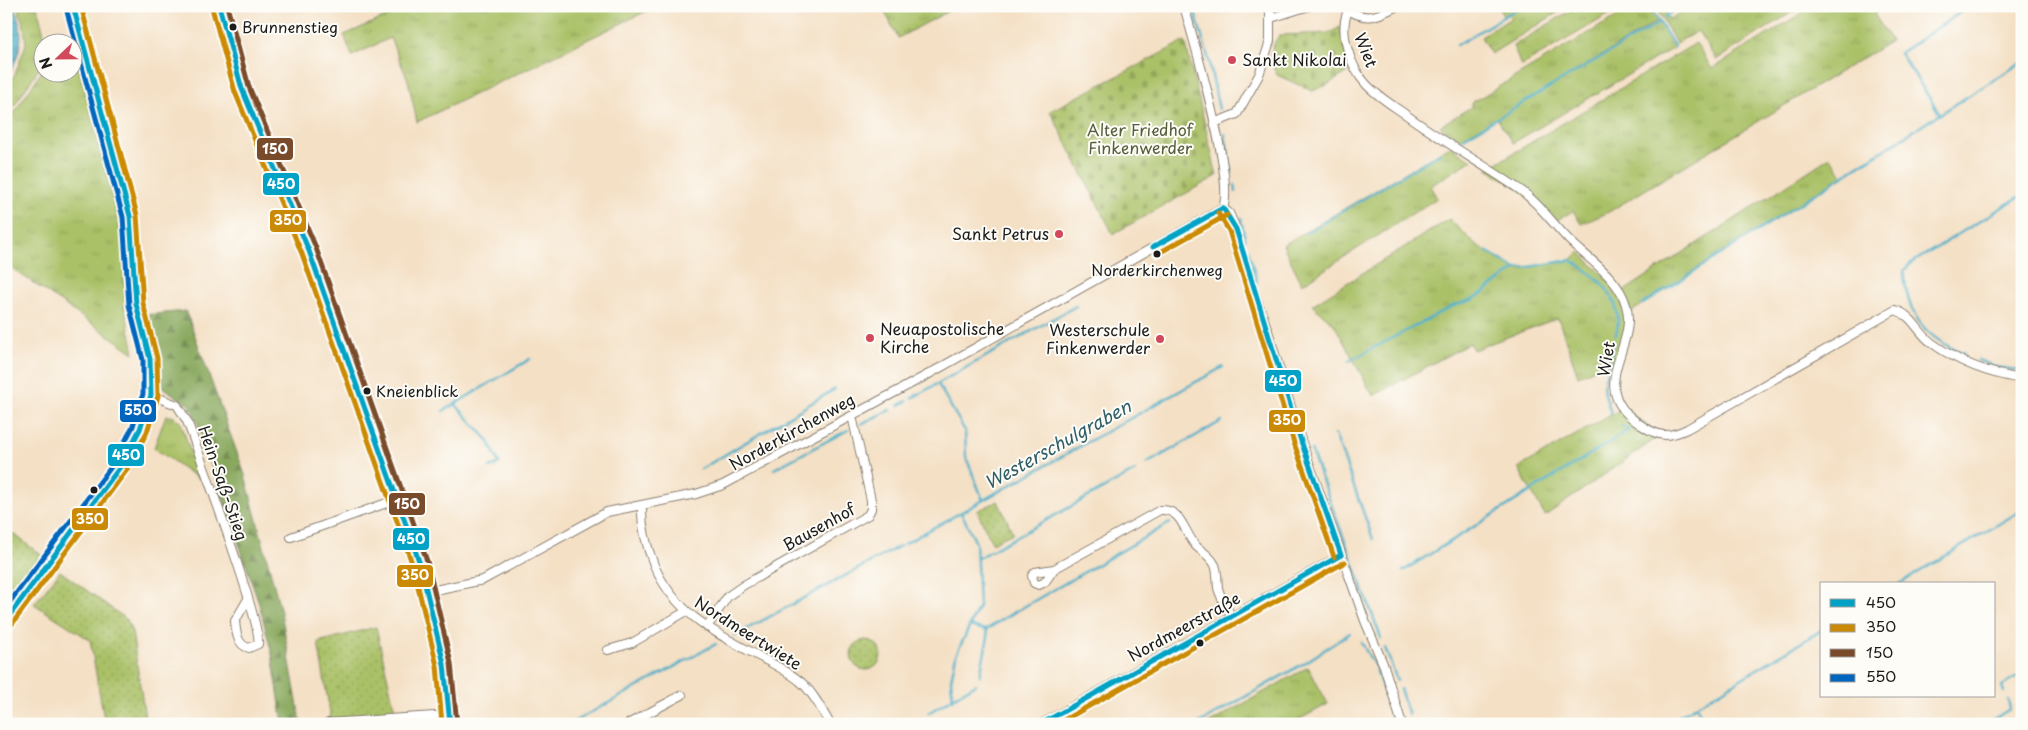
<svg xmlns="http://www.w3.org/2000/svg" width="2028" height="730" font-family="'Playpen Sans',sans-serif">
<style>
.grass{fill:url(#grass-tufts);stroke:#636e42}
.forest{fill:url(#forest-firs);stroke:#52623c}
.cemetery{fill:url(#cemetery-stones);stroke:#636e42}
.park{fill:url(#park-dots);stroke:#636e42}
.water{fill:url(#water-waves);stroke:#326572}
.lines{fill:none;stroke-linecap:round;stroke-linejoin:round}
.stream{stroke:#49aec8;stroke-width:2.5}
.street-casing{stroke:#887e70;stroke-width:10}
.secondary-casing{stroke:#887e70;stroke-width:14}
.street{stroke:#fff;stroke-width:8}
.secondary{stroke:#fff;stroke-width:11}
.bus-1-casing{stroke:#fdfcf7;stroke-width:9}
.bus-2-casing{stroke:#fdfcf7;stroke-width:9}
.bus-3-casing{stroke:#fdfcf7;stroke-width:9}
.bus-4-casing{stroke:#fdfcf7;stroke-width:9}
.bus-1{stroke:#01a2c5;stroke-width:5}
.bus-2{stroke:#cb8a06;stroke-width:5}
.bus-3{stroke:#7a4b2a;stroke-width:5}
.bus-4{stroke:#0065bd;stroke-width:5}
.bus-dot{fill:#1c1c1c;stroke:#fdfcf7;stroke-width:2}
.poi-dot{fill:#d1495b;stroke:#fdfcf7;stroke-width:2}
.labels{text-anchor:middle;stroke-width:4;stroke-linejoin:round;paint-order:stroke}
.bus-label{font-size:15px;fill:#1c1c1c;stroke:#fdfcf7;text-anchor:start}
.street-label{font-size:16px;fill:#1c1c1c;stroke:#fdfcf7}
.poi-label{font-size:16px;fill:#1c1c1c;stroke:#fdfcf7;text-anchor:start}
.park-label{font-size:16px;fill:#555e3a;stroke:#fdfcf7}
.water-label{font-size:18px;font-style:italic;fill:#305e69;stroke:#fdfcf7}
.line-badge{stroke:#fdfcf7;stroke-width:2}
.badge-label{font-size:14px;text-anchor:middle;font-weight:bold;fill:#fff}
</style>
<defs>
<pattern id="grass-tufts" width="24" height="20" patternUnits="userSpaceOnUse" patternTransform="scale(1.25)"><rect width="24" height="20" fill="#aac167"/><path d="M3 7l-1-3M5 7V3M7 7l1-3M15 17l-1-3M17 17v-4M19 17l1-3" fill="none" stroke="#92a559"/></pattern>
<pattern id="forest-firs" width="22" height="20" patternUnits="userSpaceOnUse" patternTransform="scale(1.25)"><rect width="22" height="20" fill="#87a75c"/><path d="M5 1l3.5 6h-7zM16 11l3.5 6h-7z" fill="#6e874b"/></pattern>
<pattern id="cemetery-stones" width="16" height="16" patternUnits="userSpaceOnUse" patternTransform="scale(1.25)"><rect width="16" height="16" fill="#aac167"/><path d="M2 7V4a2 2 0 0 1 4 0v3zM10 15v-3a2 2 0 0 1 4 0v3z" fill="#92a559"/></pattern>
<pattern id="park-dots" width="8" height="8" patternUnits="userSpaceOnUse" patternTransform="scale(1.25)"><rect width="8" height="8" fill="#aac167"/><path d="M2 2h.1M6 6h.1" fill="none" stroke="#92a559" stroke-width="1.8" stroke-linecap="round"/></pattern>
<pattern id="water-waves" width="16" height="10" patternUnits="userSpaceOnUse" patternTransform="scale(1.25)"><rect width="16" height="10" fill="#49aec8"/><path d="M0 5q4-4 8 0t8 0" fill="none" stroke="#3c8da2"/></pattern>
</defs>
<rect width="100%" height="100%" fill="#fdfcf7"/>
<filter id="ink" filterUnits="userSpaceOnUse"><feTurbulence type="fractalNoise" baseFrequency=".02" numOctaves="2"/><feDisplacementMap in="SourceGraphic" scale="10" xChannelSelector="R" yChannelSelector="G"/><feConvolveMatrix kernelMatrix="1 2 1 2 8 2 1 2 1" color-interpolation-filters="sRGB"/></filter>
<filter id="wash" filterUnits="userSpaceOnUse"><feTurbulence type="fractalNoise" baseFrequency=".0096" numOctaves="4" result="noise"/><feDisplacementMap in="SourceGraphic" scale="20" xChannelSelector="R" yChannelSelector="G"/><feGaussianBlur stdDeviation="1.12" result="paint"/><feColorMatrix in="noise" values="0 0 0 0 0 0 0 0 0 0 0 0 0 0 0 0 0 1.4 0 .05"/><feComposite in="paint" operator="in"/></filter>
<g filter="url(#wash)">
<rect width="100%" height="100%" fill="#f4e0c5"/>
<g class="grass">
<polygon points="17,6 37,6 46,42 42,42 42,64 6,118 6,89 15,74 26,44 24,26"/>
<polygon points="411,6 657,6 417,122 408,80 390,38 352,56 344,35"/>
<polygon points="882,6 958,6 898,38"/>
<polygon points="1497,6 1568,6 1491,54 1481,37 1511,18 1509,13 1504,17"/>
<polygon points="1578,6 1649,6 1658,21 1545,90 1659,23 1675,47 1513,143 1497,118 1459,140 1440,126 1471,107 1473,102 1624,12 1620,8 1521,66 1513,46"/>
<polygon points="1655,6 1678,6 1665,14 1670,19 1691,6 1802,6 1716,60 1698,31 1676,43"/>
<polygon points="1813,6 1885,6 1874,14 1891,41 1607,213 1581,224 1573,211 1552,223 1518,188 1487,169 1696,43 1712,69"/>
<polygon points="66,37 70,37 72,41 123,240 125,309 134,353 6,264 6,125 42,71 72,72 72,42 61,42"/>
<polygon points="1450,146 1472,160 1430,186 1437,198 1302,284 1283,245"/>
<polygon points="1830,157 1843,176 1628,314 1620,359 1578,376 1558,318 1473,350 1470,343 1373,396 1334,324 1312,305 1449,219 1475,244 1516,269 1571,260 1580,252 1621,293"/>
<polygon points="1623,408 1661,435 1545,516 1518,468"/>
<polygon points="166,415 175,417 181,423 199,479 154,448"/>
<polygon points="1308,667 1328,704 1291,724 1208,724"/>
</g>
<polygon class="forest" points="186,311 245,475 281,612 301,724 283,724 272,654 258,600 194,414 189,405 159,385 154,348 144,315"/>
<g class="cemetery">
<path d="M 1340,27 L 1350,71 L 1327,85 L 1312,91 L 1277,75 C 1271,60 1268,48 1280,35 L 1330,33 Z"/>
<polygon points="1185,41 1217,176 1113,234 1050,111"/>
</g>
<g class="park">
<polygon points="998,501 1013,533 992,543 977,511"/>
<polygon points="6,528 45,558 20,591 6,581"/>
<polygon points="60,571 126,619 132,632 146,724 105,724 90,640 34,604"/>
<polygon points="376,627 396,715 331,719 318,642"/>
<circle cx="866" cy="655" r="15"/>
</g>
<path class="water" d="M 6,6 L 13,6 C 27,32 21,55 6,79 Z"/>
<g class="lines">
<g class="stream">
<polyline points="1193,6 1208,57 1219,109"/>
<polyline points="1622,6 1623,9 1628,6"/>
<polyline points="1649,6 1675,47"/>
<polyline points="1970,6 1900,53 1940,114 2022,62"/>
<polyline points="1665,17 1683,6"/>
<polyline points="1457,45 1521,6"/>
<polyline points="1225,134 1232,173"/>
<polyline points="1455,143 1659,23"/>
<polyline points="1235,185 1236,192"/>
<polyline points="1241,219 1245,239"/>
<polyline points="1306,233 1440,153"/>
<polyline points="1248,250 1257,282"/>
<path d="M 1486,251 L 1516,269 L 1571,260 C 1599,277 1625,299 1616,335"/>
<polyline points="1643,304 1940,114"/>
<path d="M 1964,354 C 1925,337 1906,316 1904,271 L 1910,264 L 2022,195"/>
<polyline points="1978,360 1996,367 2022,371"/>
<polyline points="1349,361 1453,306 1474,299 1516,269"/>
<polyline points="938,384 965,431 966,457 983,500"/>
<polyline points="912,398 1076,306"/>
<polyline points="455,404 488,440 499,463 490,468"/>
<polyline points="898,406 907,401"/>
<polyline points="443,411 530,359"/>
<polyline points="1611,414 1603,387 1613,346"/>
<polyline points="861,424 890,410"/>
<polyline points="1335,434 1373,539"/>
<polyline points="1311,450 1381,638"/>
<polyline points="1146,464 1222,421"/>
<polyline points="701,469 835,389"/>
<polyline points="774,469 848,430"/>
<polyline points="904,544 1223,367"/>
<polyline points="978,558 1135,471"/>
<polyline points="1403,571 1629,430 1621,426"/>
<polyline points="1899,584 2022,510"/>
<polyline points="970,626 986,630 988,637 980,675"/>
<polyline points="986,630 1001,620 1170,523"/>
<polyline points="734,636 900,546"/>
<polyline points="1361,642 1376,668 1394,724"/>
<polyline points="1385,648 1397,680"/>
<polyline points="1400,689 1409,715"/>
<polyline points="2004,692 2002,686 2022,674"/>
<polyline points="953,700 951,680 956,655 979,606 976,543 962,514"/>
<polyline points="1696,706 1706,724"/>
<polyline points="928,713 976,684"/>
<polyline points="1412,723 1412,724"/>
<polyline points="570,724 716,644"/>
<polyline points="1198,724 1306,662 1350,633"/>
<polyline points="1666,724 1822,630"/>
<polyline points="1985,724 2010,709 2008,700"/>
</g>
</g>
</g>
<g filter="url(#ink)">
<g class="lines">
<g class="street-casing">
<g id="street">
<path d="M 1184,6 C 1194,42 1235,179 1223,208"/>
<path d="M 1341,6 C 1364,21 1373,19 1397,6"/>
<path d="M 1348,11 C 1338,32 1351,68 1366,84 C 1377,96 1392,105 1405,114 C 1441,140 1479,162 1516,187 C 1535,199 1551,221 1567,238 C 1586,258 1618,276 1626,305 C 1639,348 1583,387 1641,425 C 1659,437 1668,438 1687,429 L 1895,310 C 1912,314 1918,333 1932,343 C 1958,362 1990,374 2022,379"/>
<polyline points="1271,18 1309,6"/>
<polyline points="1214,123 1237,114 1259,75 1270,41 1270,6"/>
<polyline points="1223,208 1229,213 1234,224 1243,259 1268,331 1301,440 1365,621 1384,666 1402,724"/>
<path d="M 151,395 L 177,405 L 187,421 C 198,451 263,627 258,644 L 249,648 C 237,645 236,632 235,621 L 248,599"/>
<path d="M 642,506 C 641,526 646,545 654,565 C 675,615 718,634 764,659 C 777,666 791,673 802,683 C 814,694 822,710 830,724"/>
<polyline points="291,537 398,499"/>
<path d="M 1054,569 L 1045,582 L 1039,585 L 1034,583 L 1032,576 L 1035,572 L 1054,569 L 1160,510 C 1182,508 1184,533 1196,546 C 1202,552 1210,555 1215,565 C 1218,573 1217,579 1218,588 C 1220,597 1227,607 1231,616"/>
<polyline points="435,590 483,580 607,512 696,494 723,485 929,374 1223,208"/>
<polyline points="6,620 120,467 140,429 151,395 150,359 136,304 130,216 73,6"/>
<polyline points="707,627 728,596 744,585 868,515 871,509 871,500 852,416"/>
<polyline points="608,650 632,643 685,612"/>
<polyline points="328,723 450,715"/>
<polyline points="628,724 682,695"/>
<polyline points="1041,724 1341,555"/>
</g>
</g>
<g class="secondary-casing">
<path id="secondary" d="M 219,6 L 242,89 L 309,251 L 420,564 C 433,610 450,676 450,724"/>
</g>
<use href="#street" class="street"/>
<use href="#secondary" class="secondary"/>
<g class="bus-1-casing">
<g id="bus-1">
<polyline points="219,6 242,89 309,251 420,564 444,664 450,724"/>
<polyline points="1223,208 1236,229 1301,441 1341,555"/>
<polyline points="1153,247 1223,208"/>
<polyline points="6,620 120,467 140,429 151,395 150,359 136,304 130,216 73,6"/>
<polyline points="1041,724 1341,555"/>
</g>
</g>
<g class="bus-2-casing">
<g id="bus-2">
<polyline points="212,8 235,92 302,254 413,566 437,666 442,724"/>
<polyline points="1218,213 1229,231 1294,443 1334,557"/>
<polyline points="1157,254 1227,215"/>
<polyline points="12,624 126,471 147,432 158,396 157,358 143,303 137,215 81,6"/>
<polyline points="1057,724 1345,562"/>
</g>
</g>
<g class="bus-3-casing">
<polyline id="bus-3" points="227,6 249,87 316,248 427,561 451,663 457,724"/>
</g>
<g class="bus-4-casing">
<polyline id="bus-4" points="6,607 114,463 133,426 143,394 143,360 129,305 123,217 66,8"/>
</g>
<use href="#bus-1" class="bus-1"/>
<use href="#bus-2" class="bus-2"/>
<use href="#bus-3" class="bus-3"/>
<use href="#bus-4" class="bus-4"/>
</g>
</g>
<g class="bus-dot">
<circle cx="233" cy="27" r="4.5"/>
<circle cx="1157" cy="254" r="4.5"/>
<circle cx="367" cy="391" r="4.5"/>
<circle cx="94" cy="490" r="4.5"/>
<circle cx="1200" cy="643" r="4.5"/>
</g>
<g class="poi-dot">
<circle cx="1232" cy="60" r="5"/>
<circle cx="1059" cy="234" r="5"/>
<circle cx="870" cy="338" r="5"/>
<circle cx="1160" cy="339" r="5"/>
</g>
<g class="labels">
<g class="bus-label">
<text x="242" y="33">Brunnenstieg</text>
<text x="1157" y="276" text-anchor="middle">Norderkirchenweg</text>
<text x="376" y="397">Kneienblick</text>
</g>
<g class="street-label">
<text transform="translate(1366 50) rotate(69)" y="6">Wiet</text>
<text transform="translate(1606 359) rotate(-79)" y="6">Wiet</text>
<text transform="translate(792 432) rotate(-29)" y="6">Norderkirchenweg</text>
<text transform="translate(223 483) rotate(71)" y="6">Hein-Saß-Stieg</text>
<text transform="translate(819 527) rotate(-29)" y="6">Bausenhof</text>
<text transform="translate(1184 627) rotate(-29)" y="6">Nordmeerstraße</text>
<text transform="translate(748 633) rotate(32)" y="6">Nordmeertwiete</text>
</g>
<g class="poi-label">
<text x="1242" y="66">Sankt Nikolai</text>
<text x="1049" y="240" text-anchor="end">Sankt Petrus</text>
<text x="880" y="335">Neuapostolische<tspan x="880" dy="18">Kirche</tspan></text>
<text x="1150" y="336" text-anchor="end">Westerschule<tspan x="1150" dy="18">Finkenwerder</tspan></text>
</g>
<g class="park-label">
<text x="1140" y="136">Alter Friedhof<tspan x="1140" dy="18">Finkenwerder</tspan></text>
</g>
<g class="water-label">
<text transform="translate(1058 445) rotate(-29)" y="6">Westerschulgraben</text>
</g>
</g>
<g class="line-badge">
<rect x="256" y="137" width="38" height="24" rx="5" fill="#7a4b2a"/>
<rect x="262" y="172" width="38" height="24" rx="5" fill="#01a2c5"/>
<rect x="269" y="209" width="38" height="24" rx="5" fill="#cb8a06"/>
<rect x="1264" y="369" width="38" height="24" rx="5" fill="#01a2c5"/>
<rect x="119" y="399" width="38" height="24" rx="5" fill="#0065bd"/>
<rect x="1268" y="409" width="38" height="24" rx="5" fill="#cb8a06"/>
<rect x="107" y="443" width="38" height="24" rx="5" fill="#01a2c5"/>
<rect x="388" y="492" width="38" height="24" rx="5" fill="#7a4b2a"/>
<rect x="71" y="507" width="38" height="24" rx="5" fill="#cb8a06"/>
<rect x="392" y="527" width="38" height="24" rx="5" fill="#01a2c5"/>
<rect x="396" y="564" width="38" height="24" rx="5" fill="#cb8a06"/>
</g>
<g class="badge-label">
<text x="275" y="154">150</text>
<text x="281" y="189">450</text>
<text x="288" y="225">350</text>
<text x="1283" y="386">450</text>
<text x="138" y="415">550</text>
<text x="1287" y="425">350</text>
<text x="126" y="460">450</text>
<text x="407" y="509">150</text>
<text x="90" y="524">350</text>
<text x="411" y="544">450</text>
<text x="415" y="580">350</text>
</g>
<rect width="2028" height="730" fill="none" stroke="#fdfcf7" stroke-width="25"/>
<rect x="1820" y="582" width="175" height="115" fill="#fdfcf7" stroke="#a3a29f"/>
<rect x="1830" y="599" width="25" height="8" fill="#01a2c5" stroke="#a3a29f"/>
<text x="1866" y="608" font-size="15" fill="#1c1c1c">450</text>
<rect x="1830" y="624" width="25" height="8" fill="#cb8a06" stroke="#a3a29f"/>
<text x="1866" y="632" font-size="15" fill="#1c1c1c">350</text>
<rect x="1830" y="649" width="25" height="8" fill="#7a4b2a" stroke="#a3a29f"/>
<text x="1866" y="658" font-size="15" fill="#1c1c1c">150</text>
<rect x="1830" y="674" width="25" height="8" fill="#0065bd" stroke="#a3a29f"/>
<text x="1866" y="682" font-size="15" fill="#1c1c1c">550</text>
<g transform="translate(58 58) rotate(248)"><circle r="24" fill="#fdfcf7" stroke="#a3a29f"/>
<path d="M0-4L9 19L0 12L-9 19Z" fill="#d1495b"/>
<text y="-8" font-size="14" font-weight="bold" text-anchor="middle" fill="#1c1c1c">N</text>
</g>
</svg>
